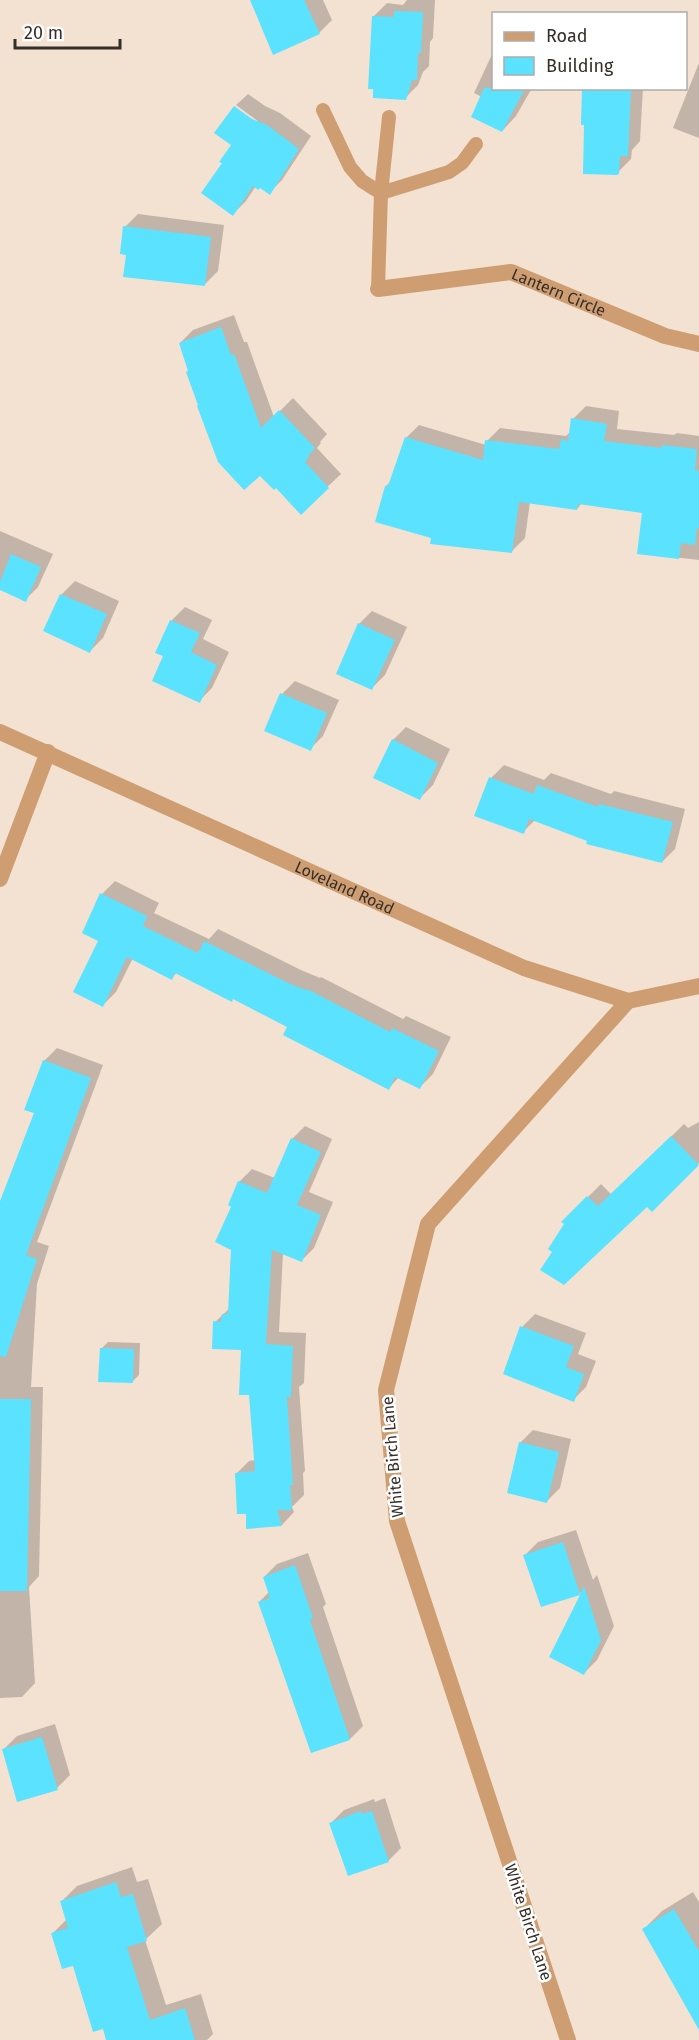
<svg xmlns="http://www.w3.org/2000/svg" width="699" height="2040" font-family="'Fira Sans',sans-serif">
<style>
.shadow{fill:#0003}
.building{fill:#5ae2fe}
.lines{fill:none;stroke-linecap:round;stroke-linejoin:round}
.service{stroke:#ce9e72;stroke-width:14}
.minor{stroke:#ce9e72;stroke-width:16}
.labels{text-anchor:middle;stroke-width:5;stroke-linejoin:round;paint-order:stroke}
.street-label{font-size:16px;fill:#362f29;stroke:#fff}
</style>
<rect width="100%" height="100%" fill="#f3e2d2"/>
<g class="shadow">
<polygon points="282,0 323,0 332,20 319,33"/>
<polygon points="407,0 435,0 433,38 430,42 429,66 423,72 418,85 405,98 375,88 374,16 387,3 403,5"/>
<polygon points="494,50 494,88 532,88 516,116 503,130 482,97 474,93"/>
<polygon points="699,63 699,138 673,128"/>
<polygon points="584,88 643,88 640,141 632,150 631,159 618,172"/>
<polygon points="248,94 265,106 280,113 311,136 282,180 269,193 260,186 256,186 246,201 233,214 259,122 236,105"/>
<polygon points="138,214 224,225 218,271 205,284 125,227"/>
<polygon points="234,315 244,342 247,342 274,417 293,398 327,434 320,442 321,443 317,448 341,474 301,512 190,370 180,343 193,330"/>
<polygon points="586,406 619,411 617,429 674,435 677,433 699,436 699,560 639,553 643,512 582,503 577,509 530,502 525,538 512,551 432,537 386,486 391,481 406,438 419,425 486,445 487,441 500,428 566,436 571,431 573,419"/>
<polygon points="0,531 53,554 38,587 25,600 0,589"/>
<polygon points="75,581 119,601 103,638 90,651 45,631 62,594"/>
<polygon points="185,607 212,620 203,639 229,652 212,688 199,701 165,656 157,652 172,620"/>
<polygon points="372,611 407,627 385,675 372,688 359,624"/>
<polygon points="295,681 339,700 323,736 310,749 282,694"/>
<polygon points="406,727 450,749 433,785 420,798 393,740"/>
<polygon points="504,765 544,780 551,773 611,794 614,791 685,809 675,849 662,862 588,840 535,820 523,832 491,778"/>
<polygon points="115,881 159,903 154,913 209,939 218,929 301,970 320,978 321,977 403,1019 406,1016 451,1037 433,1074 420,1087 399,1077 389,1088 289,1026 234,998 177,972 172,978 133,958 116,992 103,1005 100,940 102,894"/>
<polygon points="57,1048 103,1065 37,1242 49,1246 37,1284 31,1387 43,1387 39,1576 29,1587 35,1683 22,1697 0,1698 0,1205 36,1113 44,1061"/>
<polygon points="699,1122 699,1163 652,1210 647,1205 554,1251 576,1209 601,1184 612,1195 684,1124 688,1128"/>
<polygon points="305,1126 332,1139 309,1192 333,1202 314,1248 301,1261 283,1253 279,1332 306,1333 304,1383 299,1387 305,1471 303,1473 304,1495 292,1507 294,1512 282,1525 247,1512 236,1474 249,1461 255,1460 250,1394 243,1349 215,1322 229,1309 233,1206 239,1182 252,1169 275,1178 292,1139"/>
<polygon points="535,1314 586,1333 578,1354 596,1361 586,1387 573,1400 505,1373 522,1327"/>
<polygon points="108,1342 140,1343 139,1375 133,1381 101,1349"/>
<polygon points="533,1430 571,1439 560,1488 547,1501 520,1443"/>
<polygon points="576,1530 593,1580 597,1575 614,1626 597,1660 584,1673 583,1592 542,1605 525,1555 538,1542"/>
<polygon points="308,1553 326,1604 323,1607 363,1726 350,1739 312,1751 259,1602 269,1592 264,1577 277,1564"/>
<polygon points="55,1724 70,1775 57,1788 4,1749 17,1736"/>
<polygon points="385,1798 401,1848 388,1861 331,1823 344,1810 374,1799 375,1802"/>
<polygon points="132,1867 137,1882 148,1879 162,1924 145,1940 166,2005 201,1994 213,2034 207,2040 108,2040 74,1964 52,1934 67,1919 61,1902 77,1886"/>
<polygon points="693,1892 699,1902 699,2027 644,1929 662,1911"/>
</g>
<g class="building">
<polygon points="250,0 304,0 320,34 273,55"/>
<polygon points="394,11 423,12 421,53 418,53 417,80 412,80 406,100 373,98 373,89 368,89 372,16 394,17"/>
<polygon points="484,88 525,88 502,132 471,117"/>
<polygon points="582,88 631,88 628,156 620,156 619,174 617,175 583,174 584,125 581,125"/>
<polygon points="234,106 252,119 267,125 299,149 270,195 260,188 258,190 253,186 233,216 201,193 222,163 219,162 231,145 214,133"/>
<polygon points="123,226 211,237 205,286 123,277 126,255 120,254"/>
<polygon points="221,327 231,355 234,354 261,428 279,410 315,448 308,456 309,457 305,462 329,488 301,515 276,488 274,490 260,476 244,490 218,462 197,406 198,405 186,372 188,371 179,343"/>
<polygon points="571,418 607,424 604,441 662,448 662,445 697,449 695,470 699,471 699,528 697,528 695,545 681,543 679,559 637,554 642,513 578,504 577,510 519,502 512,553 430,544 431,538 375,522 385,486 388,486 405,437 483,460 485,440 559,449 561,439 568,441"/>
<polygon points="11,554 41,567 26,602 0,590 0,582"/>
<polygon points="60,594 107,614 90,653 43,631"/>
<polygon points="170,620 200,633 191,652 217,665 200,703 152,681 163,656 155,653"/>
<polygon points="358,623 395,640 372,690 336,674"/>
<polygon points="280,693 327,713 311,751 264,731"/>
<polygon points="392,739 438,763 420,800 373,778"/>
<polygon points="489,777 534,794 537,785 598,807 599,804 673,822 662,863 586,844 587,841 529,819 524,834 474,816"/>
<polygon points="100,893 147,916 143,926 198,953 204,941 288,983 306,990 307,989 390,1032 392,1028 439,1051 420,1089 395,1077 389,1090 283,1035 287,1027 233,999 232,1002 175,973 172,980 127,957 103,1007 73,992 98,941 82,933"/>
<polygon points="43,1060 91,1078 26,1255 37,1259 6,1357 0,1356 0,1201 34,1113 24,1110"/>
<polygon points="671,1136 699,1165 652,1212 647,1207 564,1285 540,1270 552,1252 548,1249 564,1224 561,1222 587,1196 598,1206"/>
<polygon points="291,1138 321,1152 297,1205 321,1215 302,1262 272,1250 266,1344 293,1346 291,1397 287,1397 293,1485 290,1485 292,1510 277,1510 282,1526 246,1529 246,1514 237,1514 235,1473 255,1471 249,1395 239,1395 241,1350 212,1349 213,1321 221,1322 222,1314 228,1314 231,1250 215,1242 231,1207 228,1205 238,1181 267,1193"/>
<polygon points="520,1326 574,1346 566,1367 584,1374 574,1402 503,1374"/>
<polygon points="100,1348 134,1349 133,1383 98,1382"/>
<polygon points="0,1399 31,1399 27,1591 0,1591"/>
<polygon points="519,1442 559,1452 547,1503 507,1493"/>
<polygon points="563,1542 580,1594 584,1586 601,1640 584,1675 549,1657 580,1595 541,1607 523,1555"/>
<polygon points="295,1565 313,1618 310,1620 350,1740 311,1753 258,1602 270,1598 263,1577"/>
<polygon points="42,1737 58,1790 17,1802 2,1749"/>
<polygon points="361,1811 362,1814 372,1811 389,1862 348,1876 329,1823"/>
<polygon points="116,1882 121,1897 133,1894 147,1941 127,1947 150,2020 185,2008 195,2040 106,2040 103,2029 93,2032 73,1966 62,1969 51,1933 68,1928 60,1901"/>
<polygon points="674,1909 699,1951 699,2030 642,1929"/>
</g>
<g class="lines">
<g class="service">
<polyline points="323,110 350,167 362,181 381,193 378,289"/>
<polyline points="389,117 381,193 449,172 462,163 476,144"/>
</g>
<g class="minor">
<path id="s1" d="M 378,289 L 511,272 L 665,336 L 699,344"/>
<path id="s2" d="M 0,732 L 524,968 L 628,1001 L 699,986"/>
<polyline points="0,879 48,752"/>
<polyline points="568,2040 397,1521 386,1390 428,1224 628,1001"/>
</g>
</g>
<g class="labels">
<g class="street-label">
<text dy="6" stroke="none"><textPath href="#s1" startOffset="186">Lantern Circle</textPath></text>
<text dy="6" stroke="none"><textPath href="#s2" startOffset="378">Loveland Road</textPath></text>
<text transform="translate(392 1457) rotate(-95)" y="6">White Birch Lane</text>
<text transform="translate(529 1922) rotate(72)" y="6">White Birch Lane</text>
</g>
</g>
<rect x="492" y="12" width="195" height="78" fill="#ffffff" stroke="#afaca9" stroke-width="1.5"/>
<rect x="504" y="32" width="30" height="9" fill="#ce9e72" stroke="#afaca9" stroke-width="1.5"/>
<text x="546" y="42" font-size="18" fill="#362f29">Road</text>
<rect x="504" y="57" width="30" height="18" fill="#5ae2fe" stroke="#afaca9" stroke-width="1.5"/>
<text x="546" y="72" font-size="18" fill="#362f29">Building</text>
<path d="M15 39v9h105v-9" fill="none" stroke="#362f29" stroke-width="3"/>
<text x="24" y="39" font-size="18" fill="#362f29" stroke="#ffffff" stroke-width="4.5" paint-order="stroke">20 m</text>
</svg>
